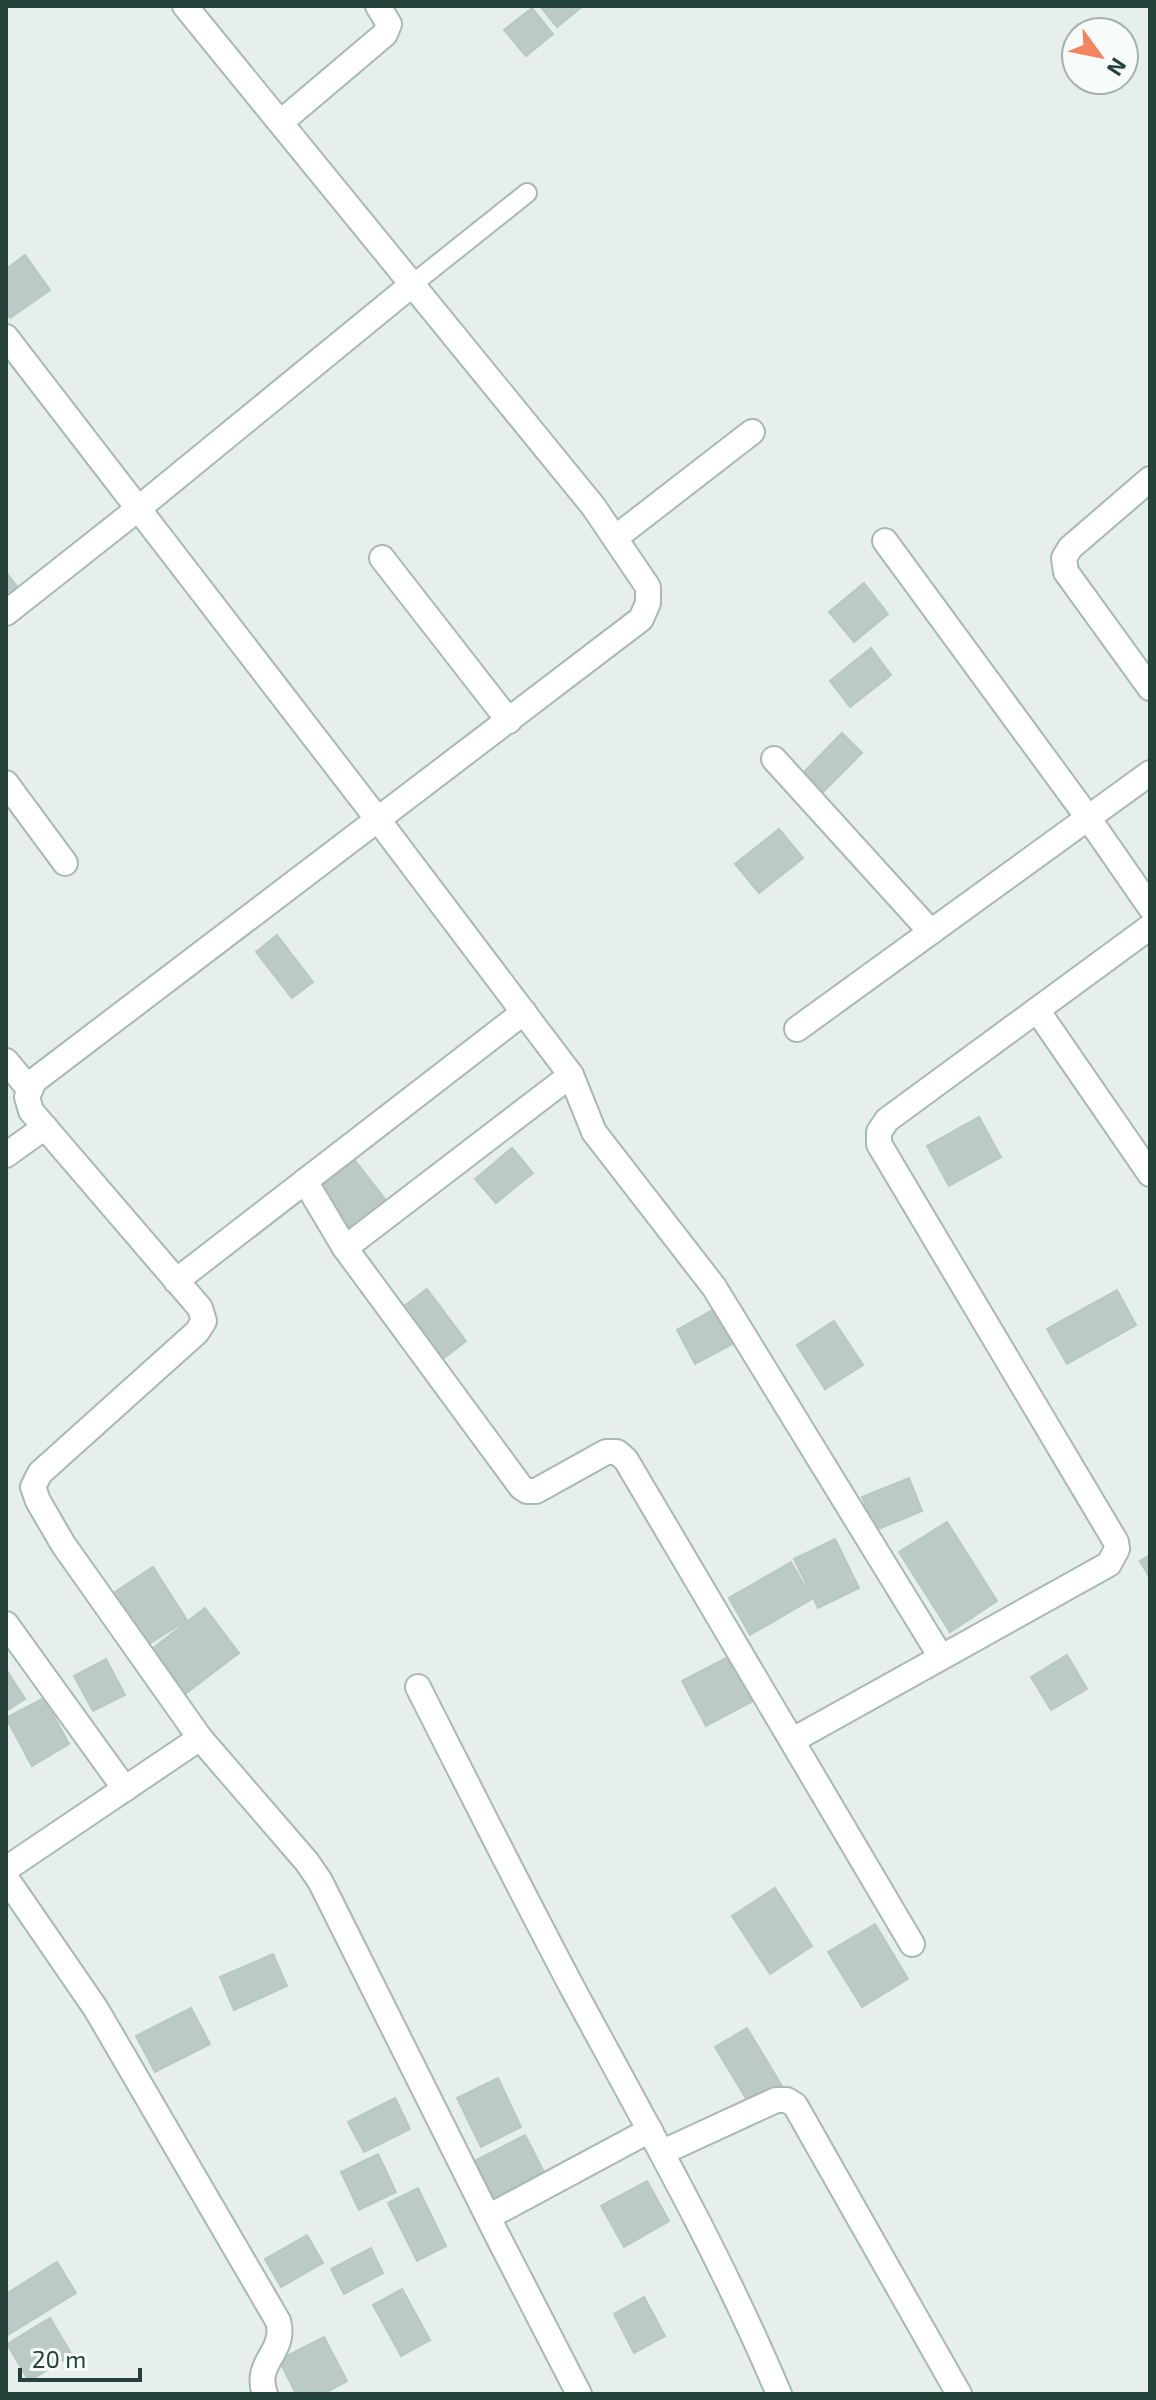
<svg xmlns="http://www.w3.org/2000/svg" width="1156" height="2400" font-family="'Exo 2',sans-serif">
<style>
.building{fill:#bbcac4;stroke:#b8c9c2;stroke-width:2}
.lines{fill:none;stroke-linecap:round;stroke-linejoin:round}
.lane-casing{stroke:#a8b8b2;stroke-width:22}
.street-casing{stroke:#a8b8b2;stroke-width:28}
.lane{stroke:#fff;stroke-width:18}
.street{stroke:#fff;stroke-width:24}
</style>
<rect width="100%" height="100%" fill="#e6efeb"/>
<g class="building">
<polygon points="540,6 583,6 557,27"/>
<polygon points="532,8 553,34 526,56 504,30"/>
<polygon points="25,255 50,290 10,318 6,312 6,269"/>
<polygon points="6,572 25,597 6,611"/>
<polygon points="864,583 888,614 854,642 829,612"/>
<polygon points="871,648 891,675 850,707 830,681"/>
<polygon points="842,733 862,753 817,798 798,778"/>
<polygon points="779,829 803,858 759,893 735,864"/>
<polygon points="277,935 313,982 292,998 256,952"/>
<polygon points="979,1117 1001,1157 949,1186 927,1146"/>
<polygon points="512,1148 533,1173 496,1203 475,1179"/>
<polygon points="353,1158 389,1204 351,1234 315,1188"/>
<polygon points="427,1289 466,1341 435,1365 395,1313"/>
<polygon points="1117,1290 1136,1325 1067,1364 1047,1329"/>
<polygon points="718,1307 736,1342 695,1364 677,1330"/>
<polygon points="834,1321 863,1365 825,1389 797,1345"/>
<polygon points="909,1478 922,1511 876,1530 862,1497"/>
<polygon points="947,1522 997,1601 950,1632 899,1552"/>
<polygon points="835,1539 859,1588 818,1608 794,1559"/>
<polygon points="1150,1555 1150,1578 1140,1561"/>
<polygon points="791,1562 812,1599 750,1635 729,1598"/>
<polygon points="153,1567 187,1620 149,1644 115,1592"/>
<polygon points="205,1608 239,1653 177,1700 143,1656"/>
<polygon points="1067,1655 1087,1689 1051,1710 1031,1677"/>
<polygon points="730,1656 753,1701 706,1726 682,1681"/>
<polygon points="106,1659 125,1695 93,1711 74,1676"/>
<polygon points="6,1669 25,1699 6,1711"/>
<polygon points="44,1698 69,1744 32,1766 6,1718"/>
<polygon points="775,1888 812,1946 770,1974 732,1916"/>
<polygon points="875,1924 908,1979 862,2007 828,1952"/>
<polygon points="273,1954 287,1986 234,2010 220,1977"/>
<polygon points="191,2008 210,2044 155,2072 136,2036"/>
<polygon points="747,2028 782,2086 750,2105 715,2047"/>
<polygon points="498,2078 521,2127 481,2147 457,2098"/>
<polygon points="395,2098 410,2129 364,2152 348,2122"/>
<polygon points="525,2135 548,2180 490,2210 467,2165"/>
<polygon points="378,2154 396,2192 359,2210 341,2172"/>
<polygon points="647,2181 669,2221 624,2247 601,2206"/>
<polygon points="418,2188 446,2246 417,2261 388,2203"/>
<polygon points="307,2235 323,2263 281,2287 265,2259"/>
<polygon points="371,2248 383,2273 344,2294 331,2269"/>
<polygon points="57,2262 76,2293 6,2336 6,2294"/>
<polygon points="402,2289 430,2340 401,2356 373,2305"/>
<polygon points="644,2297 665,2336 634,2353 614,2314"/>
<polygon points="50,2318 72,2355 29,2381 7,2344"/>
<polygon points="324,2337 347,2381 323,2394 296,2394 279,2360"/>
</g>
<g class="lines">
<g class="lane-casing">
<polyline id="lane" points="414,283 527,193"/>
</g>
<g class="street-casing">
<g id="street">
<polyline points="185,6 593,506 648,587 648,603 641,619 34,1081 27,1097 31,1111 200,1308 204,1321 197,1332 40,1473 33,1487 38,1501 63,1544 200,1738 307,1862 320,1881 496,2233 579,2394"/>
<polyline points="281,122 385,34 389,24 378,6"/>
<polyline points="6,337 379,821 571,1075 594,1132 714,1287 941,1657"/>
<polyline points="1150,479 1070,548 1064,558 1066,572 1150,688"/>
<polyline points="615,538 752,432"/>
<polyline points="885,541 1089,819 1150,907"/>
<polyline points="382,558 509,721"/>
<polyline points="6,613 139,508 414,283"/>
<polyline points="774,759 931,932"/>
<polyline points="6,783 65,863"/>
<polyline points="1037,1010 1150,1174"/>
<polyline points="797,1029 1150,773"/>
<polyline points="6,1061 30,1090"/>
<polyline points="6,1155 45,1127"/>
<polyline points="305,1181 345,1248 521,1487 527,1491 536,1491 606,1452 617,1452 626,1460 912,1944"/>
<polyline points="345,1248 571,1075"/>
<polyline points="176,1281 524,1012"/>
<polyline points="6,1624 125,1789"/>
<path d="M 418,1687 C 469,1788 520,1889 573,1989 C 645,2122 720,2254 779,2394"/>
<polyline points="793,1740 1109,1564 1117,1549 1116,1542 879,1144 879,1132 887,1120 1150,927"/>
<polyline points="6,1869 200,1738"/>
<path d="M 6,1878 L 96,2009 L 278,2321 C 287,2352 253,2362 265,2394"/>
<polyline points="663,2152 776,2100 787,2100 795,2105 959,2394"/>
<polyline points="488,2217 650,2130"/>
</g>
</g>
<use href="#lane" class="lane"/>
<use href="#street" class="street"/>
</g>
<rect width="1156" height="2400" fill="none" stroke="#24423a" stroke-width="16"/>
<g transform="translate(1100 56) rotate(123)"><circle r="38" fill="#f7fbf9" stroke="#a3b1ad" stroke-width="2"/>
<path d="M0-6L14 30L0 20L-14 30Z" fill="#f4845f"/>
<text y="-12" font-size="22" font-weight="bold" text-anchor="middle" fill="#24423a">N</text>
</g>
<path d="M20 2368v12h120v-12" fill="none" stroke="#24423a" stroke-width="4"/>
<text x="32" y="2368" font-size="24" fill="#24423a" stroke="#f7fbf9" stroke-width="6" paint-order="stroke">20 m</text>
</svg>
